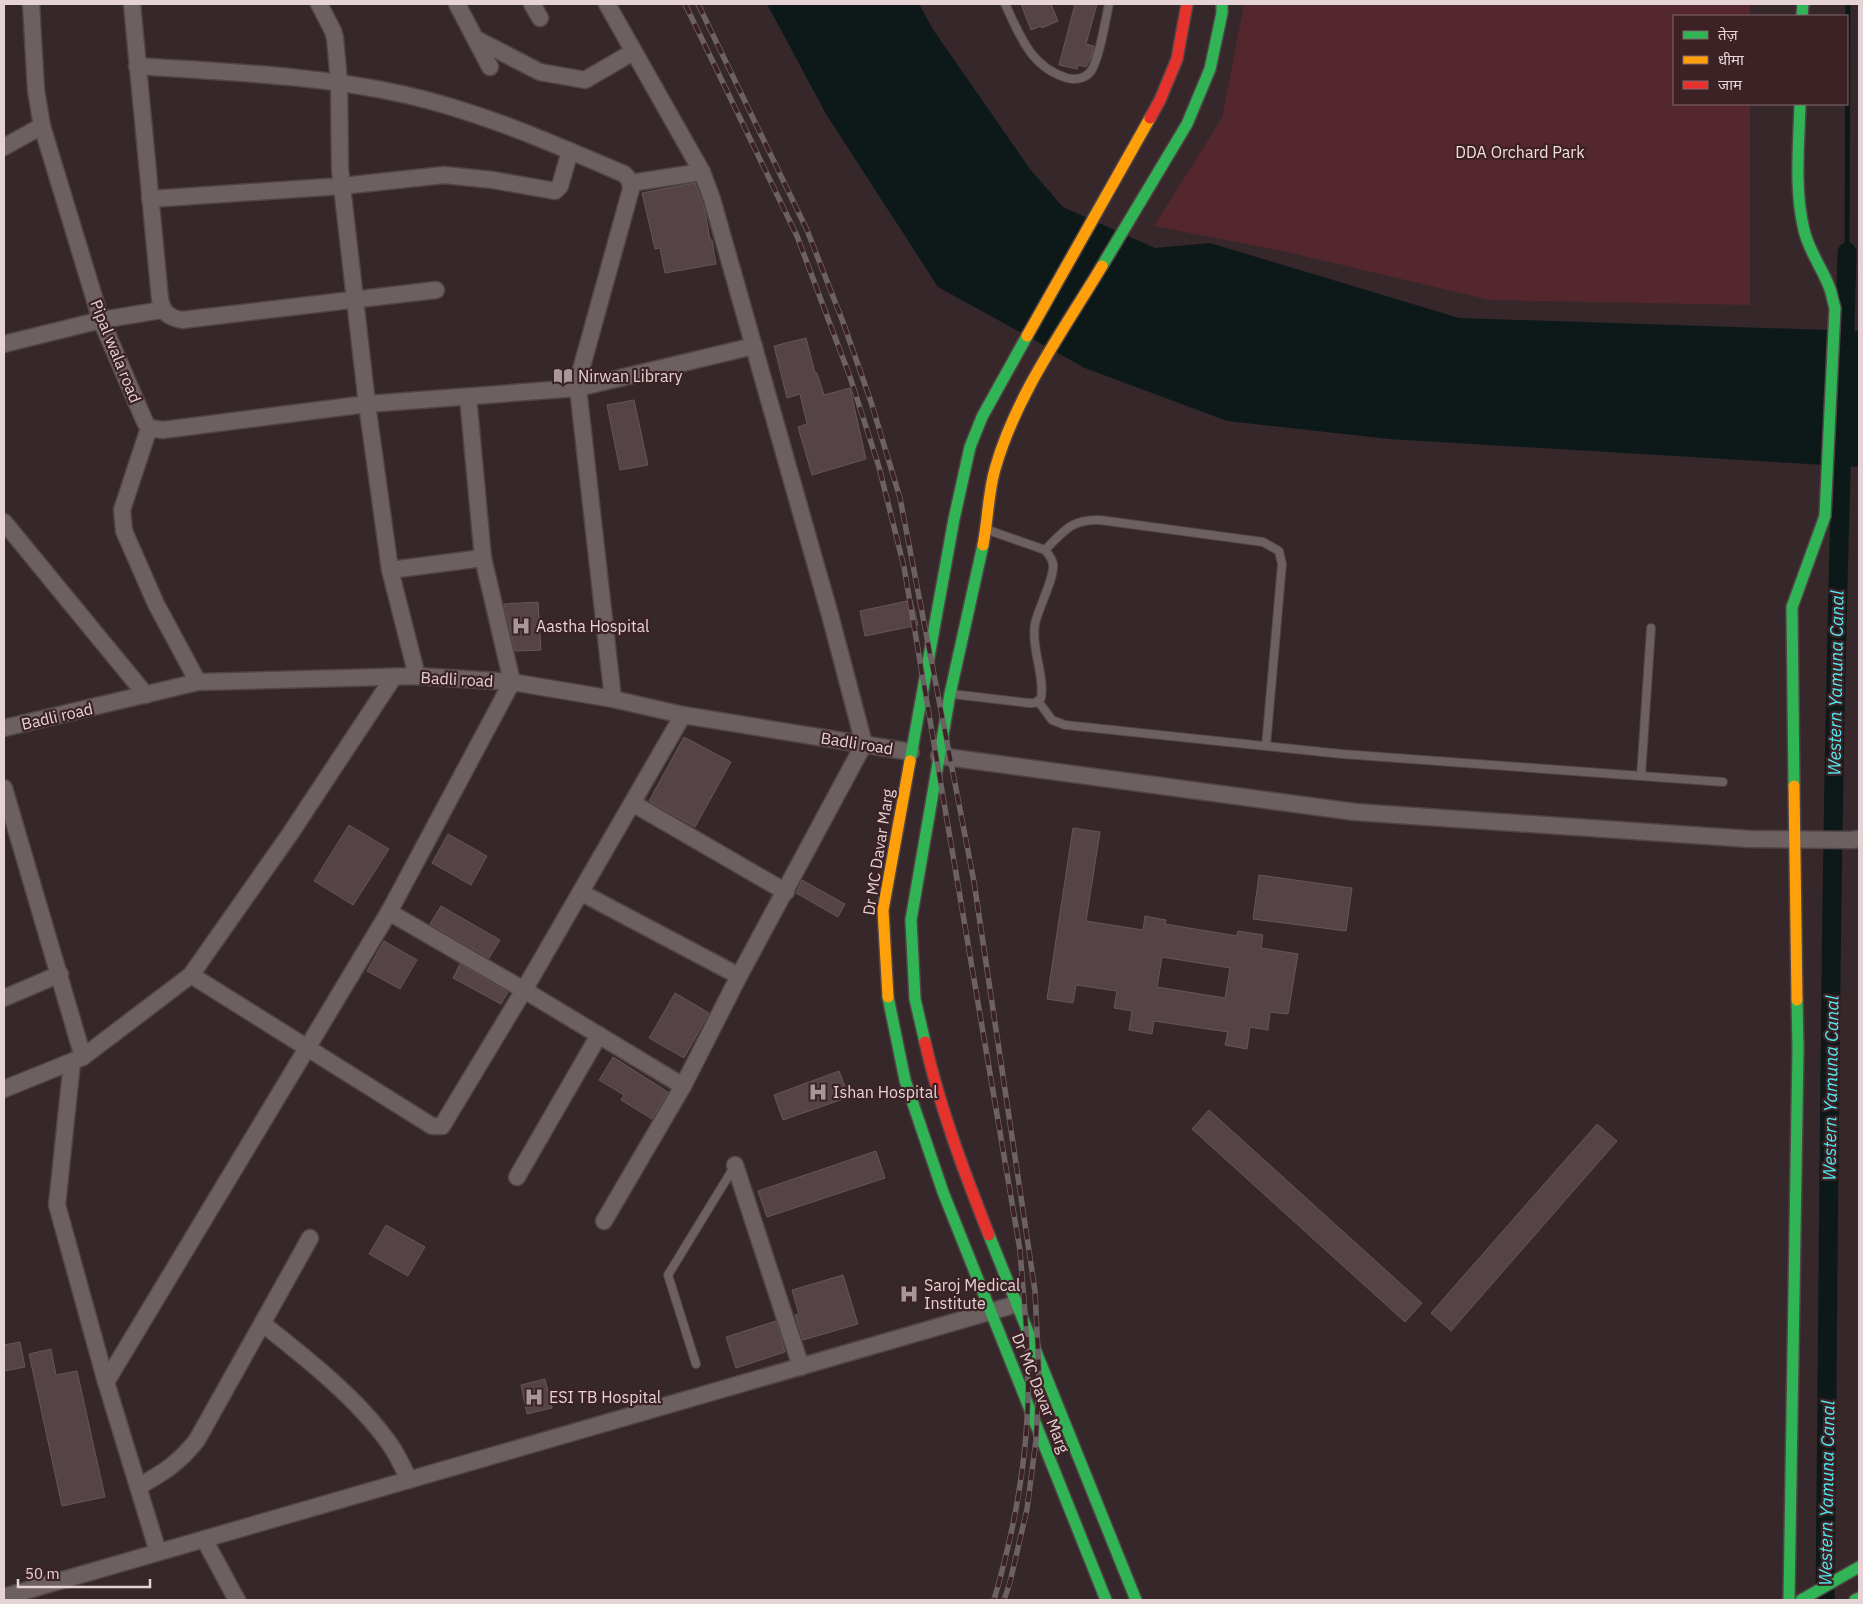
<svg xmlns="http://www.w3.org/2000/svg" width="1863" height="1604" font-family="'IBM Plex Sans','Noto Sans Devanagari',sans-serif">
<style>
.green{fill:#54262d}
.water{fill:#0d1919}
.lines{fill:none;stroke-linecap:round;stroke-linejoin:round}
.stream{stroke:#0d1919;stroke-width:5}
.canal{stroke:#0d1919;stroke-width:19}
.building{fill:#564346;stroke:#645758;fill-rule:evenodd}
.lane-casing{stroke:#514445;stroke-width:10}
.street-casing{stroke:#514445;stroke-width:19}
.fast-casing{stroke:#514445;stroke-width:14}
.slow-casing{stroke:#514445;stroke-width:14}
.jam-casing{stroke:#514445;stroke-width:14}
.lane{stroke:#6d6061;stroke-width:8}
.street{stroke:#6d6061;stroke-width:16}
.fast{stroke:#30b455;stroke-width:11}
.slow{stroke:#ff9f0a;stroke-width:11}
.jam{stroke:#e5322d;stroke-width:11}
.rail-casing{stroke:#6d6263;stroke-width:5.5}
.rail{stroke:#3c2225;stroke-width:4;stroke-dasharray:11;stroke-linecap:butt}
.labels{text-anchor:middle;stroke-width:4.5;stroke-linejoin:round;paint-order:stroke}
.park-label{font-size:16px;fill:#f4dddf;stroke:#3c2225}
.street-label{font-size:16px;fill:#e6d3d5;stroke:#3c2225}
.poi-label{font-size:16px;fill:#e6d3d5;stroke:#3c2225;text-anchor:start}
.water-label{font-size:18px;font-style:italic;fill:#51eaf3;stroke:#3c2225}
</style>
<rect width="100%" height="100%" fill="#36282a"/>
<polygon class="green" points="1244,4 1750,4 1750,16 1674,16 1674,104 1750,104 1750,305 1490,300 1287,252 1154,226 1222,118"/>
<polygon class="water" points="767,4 919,4 934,31 1030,169 1063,207 1155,248 1210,243 1459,318 1859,331 1859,467 1389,439 1227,421 1085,368 938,287 826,114"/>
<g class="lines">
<polyline class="stream" points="1847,252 1848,4"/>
<g class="canal">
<polyline points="1845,329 1847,252"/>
<path d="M 1825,1600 C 1829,1214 1830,827 1842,441"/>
</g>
</g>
<g class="building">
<polygon points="1021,4 1051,4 1058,21 1042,28 1041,26 1031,30"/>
<polygon points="1075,4 1097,4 1086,44 1094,46 1092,55 1086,67 1078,65 1077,69 1059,65"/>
<polygon points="695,183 705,210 710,240 712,240 716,264 665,273 660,248 655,249 642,193"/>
<polygon points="806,338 815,373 817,373 824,395 850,388 866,459 812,475 798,427 807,424 800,394 787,398 774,346"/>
<polygon points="634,400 648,465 620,470 607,405"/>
<polygon points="912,600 918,625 865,636 860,611"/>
<polygon points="538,602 541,650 515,651 504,604"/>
<polygon points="684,737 731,762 695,827 649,801"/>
<polygon points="349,825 389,849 353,905 314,881"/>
<path d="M 1073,828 L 1100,832 L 1086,921 L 1143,930 L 1145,916 L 1166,920 L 1165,924 L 1237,936 L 1238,931 L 1263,935 L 1261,948 L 1298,954 L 1288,1014 L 1270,1012 L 1268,1030 L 1250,1027 L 1247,1049 L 1225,1045 L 1228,1032 L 1154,1021 L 1152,1034 L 1129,1030 L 1132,1011 L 1114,1008 L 1117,991 L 1076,985 L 1073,1003 L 1047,999 ZM 1162,957 L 1230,968 L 1225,998 L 1157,987 Z"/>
<polygon points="448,834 487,856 471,885 432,863"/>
<polygon points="1259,875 1352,888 1346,931 1253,919"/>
<polygon points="802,880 845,904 838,917 796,893"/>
<polygon points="441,906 500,940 489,958 430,924"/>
<polygon points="384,941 417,960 400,989 367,971"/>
<polygon points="460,964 508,992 501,1004 453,978"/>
<polygon points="675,993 709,1013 684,1058 649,1038"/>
<polygon points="613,1057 668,1092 652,1119 621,1100 624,1095 599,1080"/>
<polygon points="839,1071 849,1097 783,1120 774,1095"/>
<polygon points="1209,1110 1422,1303 1405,1322 1192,1129"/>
<polygon points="1597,1124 1617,1141 1451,1331 1431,1313"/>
<polygon points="876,1151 885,1178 767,1217 758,1191"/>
<polygon points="386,1225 425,1247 408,1276 369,1254"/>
<polygon points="843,1275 858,1324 803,1340 795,1315 799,1314 792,1290"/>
<polygon points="776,1321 785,1352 736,1368 726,1337"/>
<polygon points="20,1342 25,1367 4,1371 4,1345"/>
<polygon points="51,1349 56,1375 77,1371 105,1497 62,1506 29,1354"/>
<polygon points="545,1379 552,1408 527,1414 521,1385"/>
</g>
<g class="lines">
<g class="lane-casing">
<g id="lane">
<path d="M 1005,4 C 1020,35 1030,67 1067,78 C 1075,80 1085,79 1091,71 C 1100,57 1105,21 1109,4"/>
<path d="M 1045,550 C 1064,531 1071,519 1100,520 L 1263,542 L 1279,551 L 1282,564 L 1266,746"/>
<path d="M 952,694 L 1028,703 L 1035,703 L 1041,698 C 1045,675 1031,649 1035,624 C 1038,608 1055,578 1053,564 C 1052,558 1049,555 1045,550 L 988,530"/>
<polyline points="1038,701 1052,720 1065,725 1342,754 1723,782"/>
<polyline points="1641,776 1651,628"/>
<polyline points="696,1364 668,1275 734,1167"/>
</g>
</g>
<g class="street-casing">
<g id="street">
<polyline points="31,4 36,90 42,126 101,320 145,422 149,428"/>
<path d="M 132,4 L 160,299 C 163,313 168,317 182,320 L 436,290"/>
<polyline points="319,4 333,31 335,38 339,82 340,169 367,404 390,570 417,676"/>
<polyline points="457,4 490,67"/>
<polyline points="532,4 540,18"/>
<polyline points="476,39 540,72 585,80 633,52"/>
<path d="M 137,66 C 225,72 315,75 402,94 C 479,111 552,143 624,174 C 629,178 631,182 631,189 L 579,377 L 578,388 L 613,699"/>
<polyline points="4,147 42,126"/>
<polyline points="631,183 702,172"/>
<polyline points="150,199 342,186 444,175 493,180 555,191 560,186 570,151"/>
<polyline points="4,344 101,320 162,310"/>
<polyline points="149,428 163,430 367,404 578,388 754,346"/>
<polyline points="149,428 122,510 124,531 156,604 198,682"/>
<polyline points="4,522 146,695"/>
<polyline points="390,570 483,558"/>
<polyline points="4,728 198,682 417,676 512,682 613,699 683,715 911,752"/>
<polyline points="939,756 1355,812 1750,839 1851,840 1859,839"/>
<polyline points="4,788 83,1057"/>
<polyline points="634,804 786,892"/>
<polyline points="582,893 739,976"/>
<polyline points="389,912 524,990 683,1086"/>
<polyline points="191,975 432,1126 442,1126 524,990 683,715"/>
<polyline points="4,998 60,974"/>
<polyline points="72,1062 57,1205 106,1382 158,1552"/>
<polyline points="4,1089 83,1057 191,975 290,834 393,678"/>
<polyline points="735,1165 801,1367"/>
<polyline points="517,1177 599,1035"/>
<polyline points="604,1221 683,1086 739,976 864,744 830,615 712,199 702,172 607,4"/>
<path d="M 263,1324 C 306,1358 357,1398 389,1443 C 397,1454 403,1467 409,1480"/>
<polyline points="106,1382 389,912 512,682 483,558 468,397"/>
<path d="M 138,1487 C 164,1472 178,1464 197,1440 L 310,1238"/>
<polyline points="204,1539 237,1600"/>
<polyline points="4,1597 1017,1304"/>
</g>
</g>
<g class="fast-casing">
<g id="fast">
<polyline points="1802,16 1803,4"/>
<polyline points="1102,266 1187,124 1210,69 1222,13 1222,4"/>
<polyline points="910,761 954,519 970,447 982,417 1027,336"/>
<path d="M 1794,786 L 1792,607 L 1825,516 L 1835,308 C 1833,302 1832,295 1830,289 C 1823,269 1809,252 1804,230 C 1794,189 1799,145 1800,104"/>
<polyline points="888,997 905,1080 943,1192 1106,1600"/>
<polyline points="925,1042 915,999 911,920 950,694 983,545"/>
<polyline points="989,1235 1136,1600"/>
<polyline points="1789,1600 1798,1048 1797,1000"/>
<polyline points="1801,1600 1859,1567"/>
<polyline points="1855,1600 1859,1598"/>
</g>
</g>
<g class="slow-casing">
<g id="slow">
<polyline points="1027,336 1150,118"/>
<path d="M 983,545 C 988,520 988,493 995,469 C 1016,395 1063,331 1102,266"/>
<polyline points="1794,786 1797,1000"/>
<polyline points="888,997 883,910 910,761"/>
</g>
</g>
<g class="jam-casing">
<g id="jam">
<polyline points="1150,118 1160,100 1177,59 1187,4"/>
<path d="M 925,1042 C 940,1108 964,1172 989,1235"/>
</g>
</g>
<use href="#lane" class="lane"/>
<use href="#street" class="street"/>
<use href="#fast" class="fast"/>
<use href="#slow" class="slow"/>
<use href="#jam" class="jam"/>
<g class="rail-casing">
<g id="rail">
<path d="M 685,4 L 797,236 L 850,377 L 879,467 L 904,567 L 1020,1250 C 1023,1292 1028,1336 1028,1379 C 1029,1454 1015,1528 994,1600"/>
<polyline points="698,4 807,230 843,322 871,402 900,498 974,882 1035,1291 1039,1372 1036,1440 1027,1509 1010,1582 1004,1600"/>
</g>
</g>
<use href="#rail" class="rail"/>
</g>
<defs>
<g id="library-bare" transform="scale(1.5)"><path d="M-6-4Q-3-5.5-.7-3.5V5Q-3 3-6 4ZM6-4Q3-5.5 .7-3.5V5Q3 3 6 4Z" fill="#a89799" stroke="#3c2225" stroke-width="2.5" paint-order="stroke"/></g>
<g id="hospital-bare" transform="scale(1.5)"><path d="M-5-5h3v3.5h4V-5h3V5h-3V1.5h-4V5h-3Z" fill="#a89799" stroke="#3c2225" stroke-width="2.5" paint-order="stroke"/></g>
</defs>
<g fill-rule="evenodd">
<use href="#library-bare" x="563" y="376"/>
<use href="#hospital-bare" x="521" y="626"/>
<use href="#hospital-bare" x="818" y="1092"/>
<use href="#hospital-bare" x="909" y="1294"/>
<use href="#hospital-bare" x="534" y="1397"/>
</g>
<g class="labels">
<g class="park-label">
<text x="1520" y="158">DDA Orchard Park</text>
</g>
<g class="street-label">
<text transform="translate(116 351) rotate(68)" y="6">Pipal wala road</text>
<text transform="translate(457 679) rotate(3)" y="6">Badli road</text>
<text transform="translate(57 716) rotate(-13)" y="6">Badli road</text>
<text transform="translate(857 743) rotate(9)" y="6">Badli road</text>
<text transform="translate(878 852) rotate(-81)" y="6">Dr MC Davar Marg</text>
<text transform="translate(1041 1393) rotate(68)" y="6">Dr MC Davar Marg</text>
</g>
<g class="poi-label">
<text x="578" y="382">Nirwan Library</text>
<text x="536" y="632">Aastha Hospital</text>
<text x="833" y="1098">Ishan Hospital</text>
<text x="924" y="1291">Saroj Medical<tspan x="924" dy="18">Institute</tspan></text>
<text x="549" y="1403">ESI TB Hospital</text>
</g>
<g class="water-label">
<text transform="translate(1836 683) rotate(-89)" y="6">Western Yamuna Canal</text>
<text transform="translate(1831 1088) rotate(-89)" y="6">Western Yamuna Canal</text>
<text transform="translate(1827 1493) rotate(-89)" y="6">Western Yamuna Canal</text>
</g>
</g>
<rect width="1863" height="1604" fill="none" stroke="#e6d3d5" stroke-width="10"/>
<rect x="1673" y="15" width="175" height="90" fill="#3c2225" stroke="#80696b"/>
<rect x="1683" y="31" width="25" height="8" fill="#30b455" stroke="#80696b"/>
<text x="1718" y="40" font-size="15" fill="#e6d3d5">तेज़</text>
<rect x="1683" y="56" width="25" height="8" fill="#ff9f0a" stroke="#80696b"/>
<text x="1718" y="65" font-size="15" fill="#e6d3d5">धीमा</text>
<rect x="1683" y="81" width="25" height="8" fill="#e5322d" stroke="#80696b"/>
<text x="1718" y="90" font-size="15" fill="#e6d3d5">जाम</text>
<path d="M18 1579v8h132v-8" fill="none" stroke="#e6d3d5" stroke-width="2.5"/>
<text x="25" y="1579" font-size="15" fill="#e6d3d5" stroke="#3c2225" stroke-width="4" paint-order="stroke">50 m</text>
</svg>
